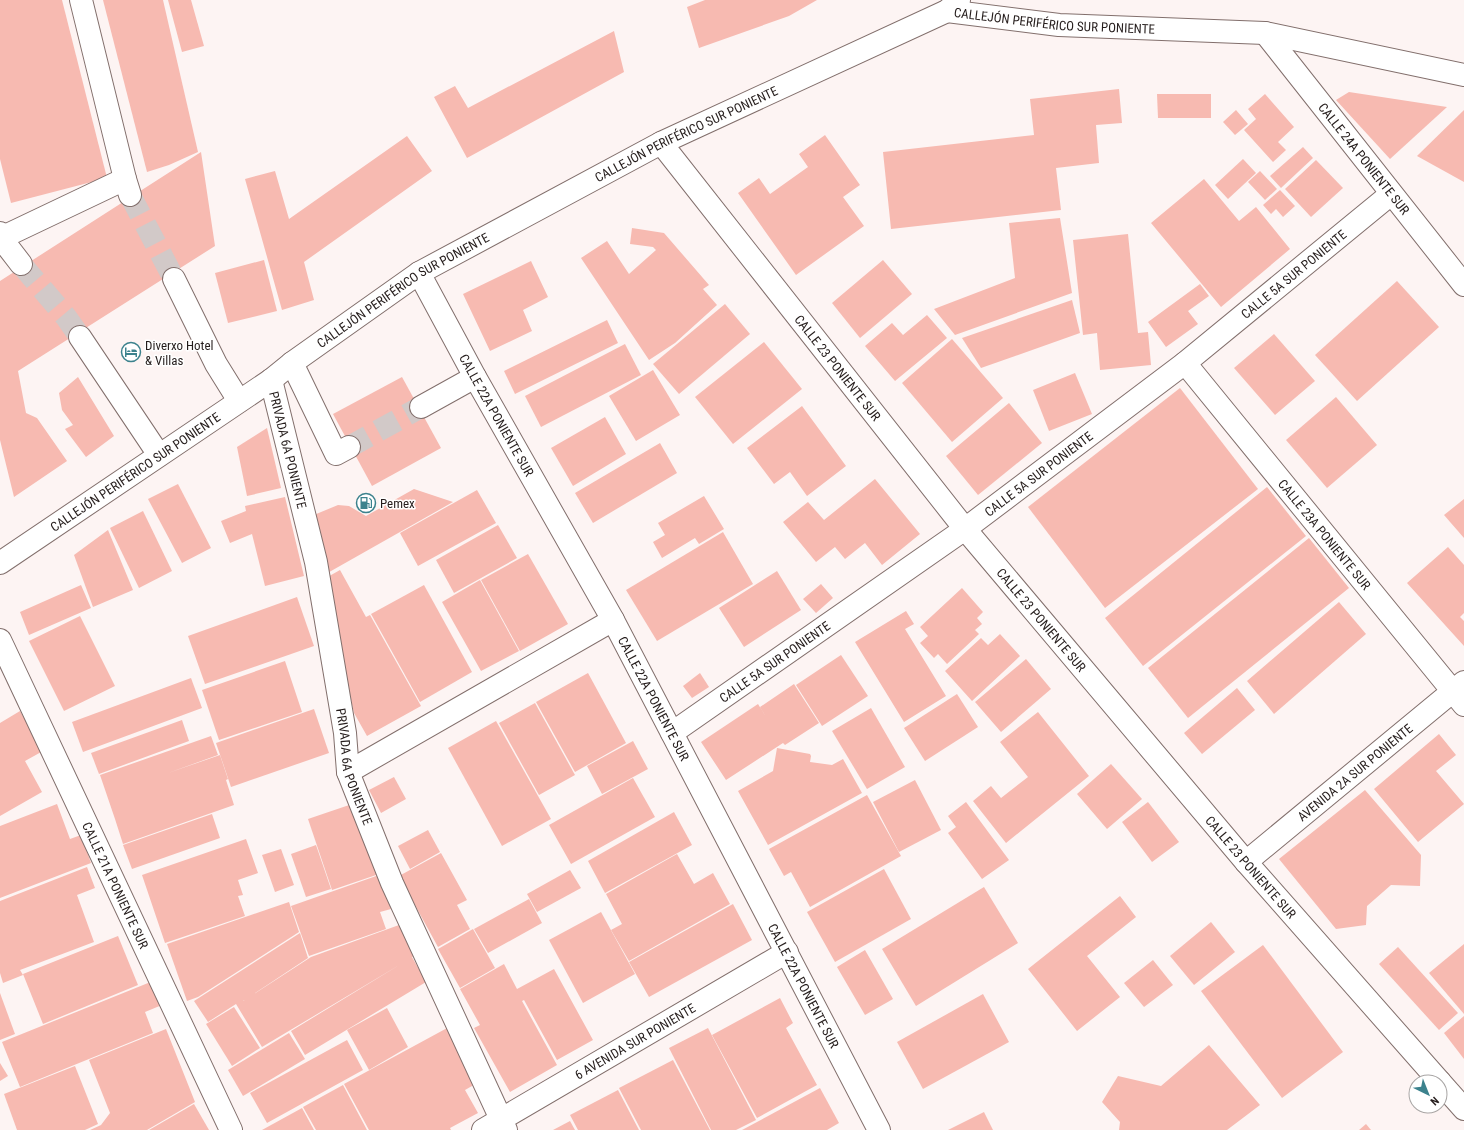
<svg xmlns="http://www.w3.org/2000/svg" width="1464" height="1130" font-family="'Roboto Condensed',sans-serif">
<style>
.building{fill:#f7bab1}
.lines{fill:none;stroke-linecap:round;stroke-linejoin:round}
.minor-tunnel{stroke:#d2c9c8;stroke-width:22;stroke-dasharray:22 11;stroke-linecap:butt}
.minor-casing{stroke:#826f6c;stroke-width:24}
.major-casing{stroke:#826f6c;stroke-width:24}
.minor{stroke:#fff;stroke-width:22}
.major{stroke:#fff;stroke-width:22}
.labels{text-anchor:middle;stroke-width:3;stroke-linejoin:round;paint-order:stroke}
.street-label{font-size:13px;fill:#251d1c;stroke:#fff}
.poi-label{font-size:13px;fill:#251d1c;stroke:#fff;text-anchor:start}
</style>
<rect width="100%" height="100%" fill="#fdf4f3"/>
<g class="building">
<polygon points="0,0 62,0 107,178 11,203 0,159"/>
<polygon points="103,0 163,0 198,152 169,165 147,172"/>
<polygon points="168,0 191,0 204,46 182,52"/>
<polygon points="705,0 817,0 789,16 699,48 687,7"/>
<polygon points="614,31 624,72 467,158 434,97 455,86 468,108"/>
<polygon points="1119,89 1122,123 1096,125 1099,163 1056,168 1061,210 891,229 883,152 1034,135 1030,99"/>
<polygon points="1349,92 1447,107 1390,159 1336,100"/>
<polygon points="1157,94 1211,94 1211,118 1158,118"/>
<polygon points="1265,94 1294,127 1278,142 1286,150 1273,162 1244,130 1256,119 1248,109"/>
<polygon points="1236,110 1248,124 1235,135 1223,122"/>
<polygon points="1464,110 1464,182 1417,156"/>
<polygon points="825,135 860,185 843,197 864,226 796,275 738,193 759,178 770,194 808,167 799,154"/>
<polygon points="407,136 432,171 304,262 314,300 282,310 245,179 275,171 289,219"/>
<polygon points="1303,147 1313,158 1281,188 1270,176"/>
<polygon points="201,152 215,246 18,371 26,413 37,418 67,461 14,497 0,440 0,281"/>
<polygon points="1243,159 1256,173 1228,199 1215,185"/>
<polygon points="1316,160 1343,188 1311,217 1285,189"/>
<polygon points="1260,171 1277,189 1265,200 1248,182"/>
<polygon points="1204,179 1239,221 1256,207 1290,249 1221,307 1151,223"/>
<polygon points="1280,190 1295,206 1283,217 1276,209 1271,214 1263,205"/>
<polygon points="1060,218 1072,293 955,335 934,309 1015,278 1009,223"/>
<polygon points="632,228 664,233 709,285 703,289 717,305 675,343 649,360 581,258 607,241 629,274 656,250 653,247 630,244"/>
<polygon points="1128,234 1138,333 1148,332 1151,365 1100,370 1097,333 1083,335 1073,240"/>
<polygon points="264,260 277,311 228,323 215,273"/>
<polygon points="883,260 912,294 860,338 832,303"/>
<polygon points="531,261 548,297 523,310 532,331 490,351 463,294"/>
<polygon points="1397,281 1439,327 1357,401 1315,355"/>
<polygon points="1200,284 1209,296 1188,311 1198,324 1166,347 1148,322"/>
<polygon points="1072,300 1080,333 981,368 962,338"/>
<polygon points="725,304 750,334 679,394 653,364"/>
<polygon points="927,315 947,338 895,381 865,346 892,323 903,335"/>
<polygon points="607,320 618,343 515,394 504,371"/>
<polygon points="1274,334 1315,381 1275,415 1234,368"/>
<polygon points="952,339 1003,398 952,442 902,383"/>
<polygon points="764,342 802,389 733,444 695,397"/>
<polygon points="625,344 641,375 541,427 525,396"/>
<polygon points="653,370 680,415 636,441 609,396"/>
<polygon points="1075,373 1092,414 1049,431 1033,390"/>
<polygon points="78,377 114,436 86,457 65,429 73,425 62,410 59,393"/>
<polygon points="402,377 441,448 372,486 333,414"/>
<polygon points="1180,388 1258,489 1105,608 1028,507"/>
<polygon points="1336,397 1377,445 1327,488 1286,440"/>
<polygon points="1009,403 1042,443 978,495 946,456"/>
<polygon points="802,406 846,466 807,496 790,472 774,484 747,448"/>
<polygon points="605,417 626,454 573,486 551,448"/>
<polygon points="267,428 281,488 247,496 237,447"/>
<polygon points="660,443 677,473 593,523 575,493"/>
<polygon points="875,479 920,534 882,565 865,543 845,559 835,547 816,562 783,522 808,502 824,520"/>
<polygon points="178,484 211,548 182,563 148,499"/>
<polygon points="1267,487 1306,536 1143,666 1105,618"/>
<polygon points="414,489 453,502 324,575 309,517 338,505 349,506 366,516"/>
<polygon points="477,490 496,523 418,566 400,533"/>
<polygon points="704,496 724,529 699,544 695,538 662,558 653,542 665,535 658,523"/>
<polygon points="285,497 304,576 265,586 252,534 230,543 221,521 246,511 245,506"/>
<polygon points="1464,499 1464,538 1444,515"/>
<polygon points="143,511 172,571 139,588 110,528"/>
<polygon points="498,525 517,558 454,593 436,560"/>
<polygon points="108,530 133,590 93,607 74,555"/>
<polygon points="723,532 753,584 657,641 626,590"/>
<polygon points="1309,538 1349,588 1188,718 1148,668"/>
<polygon points="1448,547 1464,565 1464,613 1460,617 1464,621 1464,646 1407,583"/>
<polygon points="528,554 568,624 520,651 481,580"/>
<polygon points="340,570 366,617 370,615 421,706 367,736 354,713 324,579"/>
<polygon points="777,571 801,610 744,647 719,608"/>
<polygon points="480,580 519,651 481,671 442,602"/>
<polygon points="821,584 833,598 816,613 803,599"/>
<polygon points="81,585 91,608 29,635 20,612"/>
<polygon points="424,585 472,672 420,702 371,614"/>
<polygon points="962,588 983,612 977,618 982,624 975,630 979,634 947,664 938,654 934,658 920,643 928,636 920,627"/>
<polygon points="297,597 314,646 205,684 188,636"/>
<polygon points="1339,602 1366,634 1274,714 1247,681"/>
<polygon points="906,611 914,624 905,629 946,696 904,722 855,642"/>
<polygon points="80,616 115,686 64,711 29,641"/>
<polygon points="1000,634 1020,656 972,701 945,671 981,638 988,645"/>
<polygon points="841,655 868,696 822,726 796,685"/>
<polygon points="1026,659 1051,689 1001,732 975,702"/>
<polygon points="285,661 302,712 219,740 202,690"/>
<polygon points="588,673 626,743 575,772 536,702"/>
<polygon points="700,673 709,687 692,698 683,686"/>
<polygon points="191,678 202,708 83,752 72,722"/>
<polygon points="794,684 819,723 785,745 783,743 726,780 701,742 758,704 766,717 760,707"/>
<polygon points="1237,688 1255,710 1202,754 1184,733"/>
<polygon points="957,694 978,727 925,761 904,728"/>
<polygon points="535,703 575,775 539,795 499,723"/>
<polygon points="871,708 905,767 867,789 832,731"/>
<polygon points="314,709 329,753 231,787 216,743"/>
<polygon points="20,711 43,751 25,761 42,792 0,816 0,723"/>
<polygon points="1038,712 1089,776 1006,843 973,801 991,786 1001,798 1028,777 1000,742"/>
<polygon points="182,720 189,741 99,774 91,753"/>
<polygon points="496,721 551,819 502,846 448,748"/>
<polygon points="1439,734 1456,755 1436,771 1464,804 1418,842 1374,789"/>
<polygon points="211,736 218,755 168,773 220,755 228,779 226,780 234,805 123,844 115,819 177,797 115,819 100,775"/>
<polygon points="633,741 648,769 602,794 587,766"/>
<polygon points="777,748 810,754 811,756 810,762 832,765 843,759 862,793 768,845 738,791 773,771"/>
<polygon points="1111,764 1142,799 1107,829 1077,794"/>
<polygon points="394,777 406,799 381,813 369,790"/>
<polygon points="633,778 655,817 571,864 549,825"/>
<polygon points="915,780 941,830 899,852 873,802"/>
<polygon points="1365,790 1421,855 1420,886 1391,885 1367,906 1366,925 1336,929 1279,859"/>
<polygon points="867,795 901,856 810,907 791,872 784,876 769,849"/>
<polygon points="358,802 382,873 332,890 308,819"/>
<polygon points="966,802 1009,860 982,879 948,833 956,827 948,816"/>
<polygon points="1148,802 1179,842 1152,862 1122,822"/>
<polygon points="57,804 70,839 81,835 91,863 0,898 0,826"/>
<polygon points="674,812 692,845 605,893 588,861"/>
<polygon points="212,814 220,838 132,869 123,845"/>
<polygon points="428,830 440,852 410,869 398,846"/>
<polygon points="246,839 258,873 238,880 243,895 238,896 245,916 165,943 142,875"/>
<polygon points="316,845 331,889 306,897 291,854"/>
<polygon points="281,849 294,885 275,892 262,855"/>
<polygon points="441,853 467,900 457,905 470,929 438,947 399,876"/>
<polygon points="677,854 694,884 713,873 730,904 629,961 611,930 622,924 606,894"/>
<polygon points="87,867 95,888 77,895 94,942 20,970 23,975 3,983 0,973 0,901"/>
<polygon points="884,869 911,919 835,962 807,912"/>
<polygon points="570,870 581,888 537,912 527,894"/>
<polygon points="379,875 391,909 380,912 386,929 309,956 291,906"/>
<polygon points="984,887 1018,943 916,1006 882,949"/>
<polygon points="1120,896 1136,917 1087,956 1120,997 1077,1031 1028,969"/>
<polygon points="529,899 542,923 488,953 474,929"/>
<polygon points="289,902 299,932 198,997 187,1001 167,944"/>
<polygon points="733,904 752,940 649,997 629,962"/>
<polygon points="601,912 635,974 583,1003 549,940"/>
<polygon points="1211,922 1235,952 1194,985 1170,956"/>
<polygon points="399,925 402,930 424,950 412,957 426,982 305,1055 291,1031 401,964 262,1047 236,1004 208,1022 194,1001 300,933 308,958 243,1001 311,957"/>
<polygon points="473,929 495,968 460,988 438,949"/>
<polygon points="118,936 138,985 43,1024 23,974"/>
<polygon points="1464,944 1464,1014 1429,973"/>
<polygon points="1263,945 1343,1052 1282,1098 1201,991"/>
<polygon points="1398,947 1458,1013 1439,1030 1379,964"/>
<polygon points="865,950 893,999 865,1015 837,967"/>
<polygon points="1153,960 1173,985 1144,1007 1124,983"/>
<polygon points="504,964 517,989 554,969 593,1040 557,1060 524,1000 522,1001 557,1065 510,1092 474,1028 480,1025 460,989"/>
<polygon points="153,981 162,1005 145,1012 153,1033 20,1087 2,1042"/>
<polygon points="0,993 15,1034 0,1040"/>
<polygon points="983,994 1009,1042 923,1089 897,1042"/>
<polygon points="780,998 793,1023 786,1028 817,1085 757,1118 712,1035"/>
<polygon points="234,1007 260,1048 232,1066 206,1024"/>
<polygon points="387,1008 408,1047 369,1070 347,1030"/>
<polygon points="1464,1016 1464,1059 1444,1033"/>
<polygon points="449,1027 479,1082 465,1090 478,1113 450,1128 451,1130 369,1130 344,1084"/>
<polygon points="708,1028 756,1120 736,1130 711,1130 669,1048"/>
<polygon points="166,1029 195,1102 147,1130 90,1130 101,1125 110,1113 89,1060"/>
<polygon points="289,1033 305,1059 243,1096 228,1070"/>
<polygon points="347,1040 363,1070 267,1123 250,1093"/>
<polygon points="1209,1045 1260,1105 1227,1130 1119,1130 1120,1122 1102,1102 1118,1076 1161,1086"/>
<polygon points="673,1060 710,1130 641,1130 619,1088"/>
<polygon points="0,1063 8,1076 0,1081"/>
<polygon points="75,1066 98,1124 85,1130 17,1130 4,1094"/>
<polygon points="343,1085 367,1130 316,1130 303,1107"/>
<polygon points="820,1088 839,1123 827,1130 742,1130"/>
<polygon points="618,1090 639,1130 578,1130 570,1115"/>
<polygon points="194,1104 209,1130 149,1130"/>
<polygon points="302,1108 314,1130 262,1130"/>
<polygon points="984,1112 993,1130 948,1130"/>
<polygon points="570,1121 575,1130 553,1130"/>
<polygon points="1366,1124 1371,1130 1359,1130"/>
</g>
<g class="lines">
<g class="minor-tunnel">
<polyline points="130,195 174,279"/>
<polyline points="21,264 66,317 80,337"/>
<polyline points="349,447 421,407"/>
</g>
<g class="minor-casing">
<g id="minor">
<polyline points="81,0 125,179 130,195"/>
<path id="s1" d="M 947,11 L 1059,25 L 1265,33 L 1464,75"/>
<path id="s2" d="M 1265,33 L 1464,285"/>
<path id="s3" d="M 661,143 L 965,529 L 1246,862 L 1440,1082"/>
<polyline points="0,233 1,238 21,264"/>
<polyline points="1,238 125,179"/>
<path id="s4" d="M 419,273 L 475,377 L 613,620 L 879,1130"/>
<polyline points="174,279 216,364 239,401"/>
<polyline points="80,337 159,455"/>
<polyline points="292,363 336,454 349,447"/>
<path id="s5" d="M 1185,363 L 1464,705"/>
<path id="s6" d="M 271,380 L 316,562 L 345,733 L 348,772 L 392,883 L 506,1130"/>
<polyline points="421,407 475,377"/>
<path id="s7" d="M 0,640 L 231,1130"/>
<path id="s8" d="M 672,733 L 965,529 L 1185,363 L 1391,194"/>
<polyline points="348,772 613,620"/>
<path id="s9" d="M 1246,862 L 1464,682"/>
<polyline points="1440,1082 1464,1109"/>
<path id="s10" d="M 483,1130 L 787,952"/>
</g>
</g>
<g class="major-casing">
<g id="major">
<path id="s11" d="M 0,563 L 271,380 L 292,363 L 419,273 L 661,143 L 947,11 L 959,0"/>
</g>
</g>
<use href="#minor" class="minor"/>
<use href="#major" class="major"/>
</g>
<defs>
<g id="hotel-ring" transform="scale(1)"><circle r="9.5" fill="#fff" stroke="#3c828d" stroke-width="1.5"/><path d="M-6-4.5h1.5V1H6V5H4.5V3h-9V5H-6ZM-4 0a1.8 1.8 0 1 1 3.6 0ZM.5 0V-2.5h3Q6-2.5 6 0Z" fill="#3c828d"/></g>
<g id="fuel-ring" transform="scale(1)"><circle r="9.5" fill="#fff" stroke="#3c828d" stroke-width="1.5"/><path d="M-5.5-6h7V0h2V4h1.3V-2.5L3-4.5l.8-.8L6-3V5H2.5V1h-1V6h-7ZM-4.2-4.7v3.2H.2V-4.7Z" fill="#3c828d"/></g>
</defs>
<g fill-rule="evenodd">
<use href="#hotel-ring" x="131" y="352"/>
<use href="#fuel-ring" x="366" y="503"/>
</g>
<g class="labels">
<g class="street-label">
<text dy="5" stroke="none"><textPath href="#s1" startOffset="108">CALLEJÓN PERIFÉRICO SUR PONIENTE</textPath></text>
<text dy="5" stroke="none"><textPath href="#s11" startOffset="811">CALLEJÓN PERIFÉRICO SUR PONIENTE</textPath></text>
<text dy="5" stroke="none"><textPath href="#s2" startOffset="160">CALLE 24A PONIENTE SUR</textPath></text>
<text dy="5" stroke="none"><textPath href="#s8" startOffset="773">CALLE 5A SUR PONIENTE</textPath></text>
<text dy="5" stroke="none"><textPath href="#s11" startOffset="487">CALLEJÓN PERIFÉRICO SUR PONIENTE</textPath></text>
<text dy="5" stroke="none"><textPath href="#s3" startOffset="286">CALLE 23 PONIENTE SUR</textPath></text>
<text dy="5" stroke="none"><textPath href="#s4" startOffset="162">CALLE 22A PONIENTE SUR</textPath></text>
<text dy="5" stroke="none"><textPath href="#s6" startOffset="72">PRIVADA 6A PONIENTE</textPath></text>
<text dy="5" stroke="none"><textPath href="#s11" startOffset="163">CALLEJÓN PERIFÉRICO SUR PONIENTE</textPath></text>
<text dy="5" stroke="none"><textPath href="#s8" startOffset="449">CALLE 5A SUR PONIENTE</textPath></text>
<text dy="5" stroke="none"><textPath href="#s5" startOffset="221">CALLE 23A PONIENTE SUR</textPath></text>
<text dy="5" stroke="none"><textPath href="#s3" startOffset="610">CALLE 23 PONIENTE SUR</textPath></text>
<text dy="5" stroke="none"><textPath href="#s8" startOffset="125">CALLE 5A SUR PONIENTE</textPath></text>
<text dy="5" stroke="none"><textPath href="#s4" startOffset="486">CALLE 22A PONIENTE SUR</textPath></text>
<text dy="5" stroke="none"><textPath href="#s6" startOffset="396">PRIVADA 6A PONIENTE</textPath></text>
<text dy="5" stroke="none"><textPath href="#s9" startOffset="141">AVENIDA 2A SUR PONIENTE</textPath></text>
<text dy="5" stroke="none"><textPath href="#s3" startOffset="934">CALLE 23 PONIENTE SUR</textPath></text>
<text dy="5" stroke="none"><textPath href="#s7" startOffset="271">CALLE 21A PONIENTE SUR</textPath></text>
<text dy="5" stroke="none"><textPath href="#s4" startOffset="810">CALLE 22A PONIENTE SUR</textPath></text>
<text dy="5" stroke="none"><textPath href="#s10" startOffset="176">6 AVENIDA SUR PONIENTE</textPath></text>
</g>
<g class="poi-label">
<text x="145" y="350">Diverxo Hotel<tspan x="145" dy="15">&amp; Villas</tspan></text>
<text x="380" y="508">Pemex</text>
</g>
</g>
<g transform="translate(1428 1094) rotate(137)"><circle r="19" fill="#ffffff" stroke="#a8a5a4"/>
<path d="M0-3L7 15L0 10L-7 15Z" fill="#3c828d"/>
<text y="-6" font-size="11" font-weight="bold" text-anchor="middle" fill="#251d1c">N</text>
</g>
</svg>
